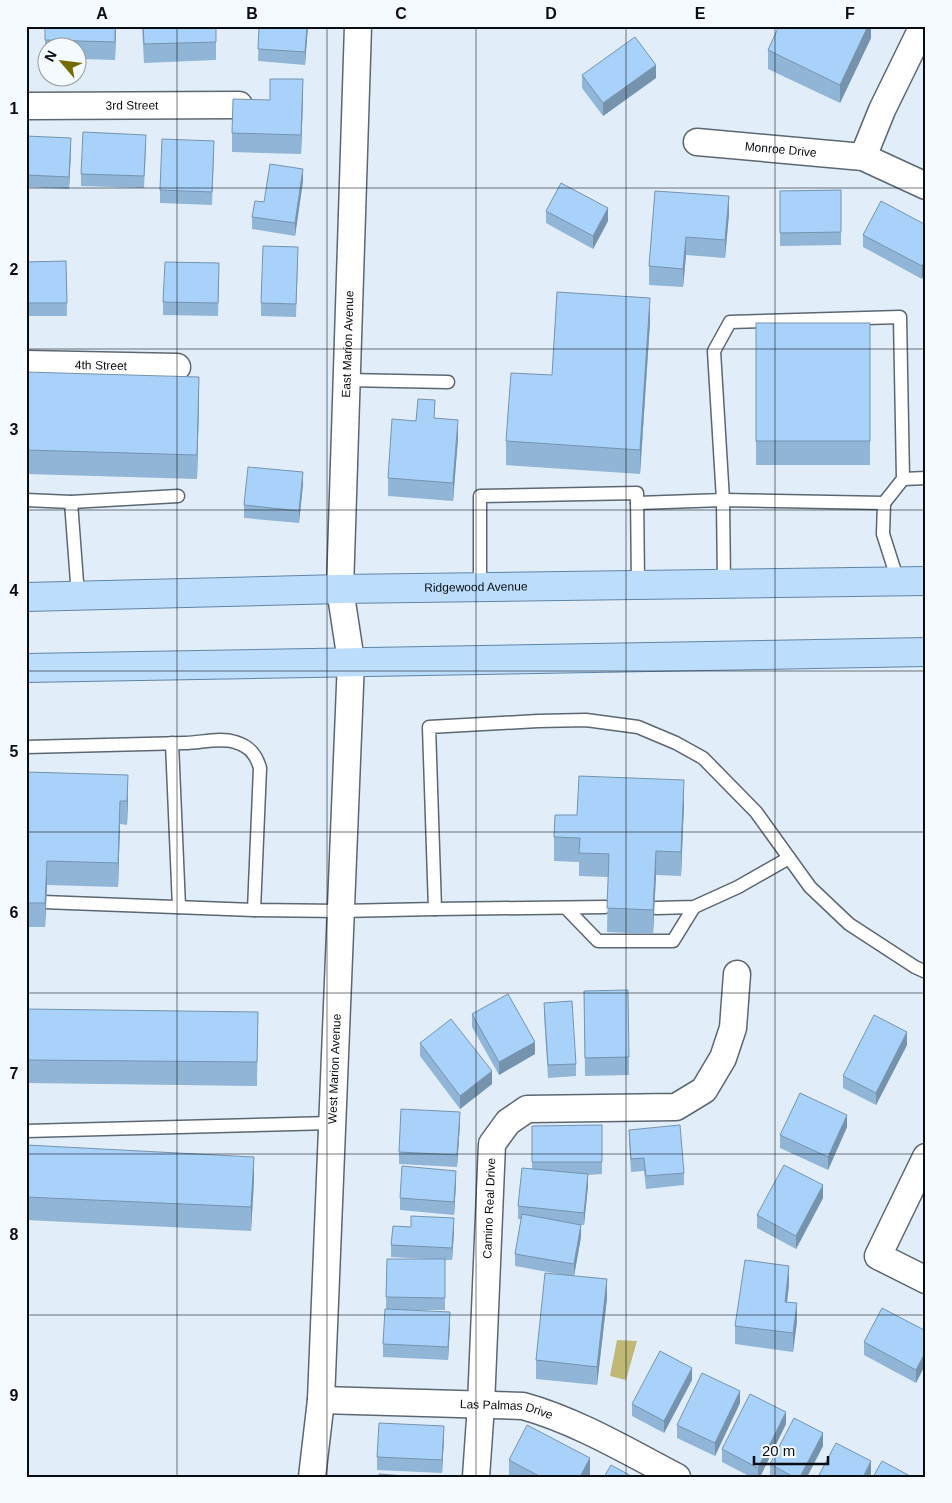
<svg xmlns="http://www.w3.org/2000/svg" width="952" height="1503" font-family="Helvetica,sans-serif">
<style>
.water{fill:#c0b976}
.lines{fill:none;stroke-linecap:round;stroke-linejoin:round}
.lane-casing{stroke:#5c6771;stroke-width:15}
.street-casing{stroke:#5c6771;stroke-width:29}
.primary-casing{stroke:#6085a7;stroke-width:30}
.lane{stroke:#fff;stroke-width:12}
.street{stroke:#fff;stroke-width:26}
.primary{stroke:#bcddfb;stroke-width:28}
.wall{fill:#90b5d6}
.shaded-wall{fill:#7693ae}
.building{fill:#a8d2f9;stroke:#7693ae}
.grid{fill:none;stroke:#090d11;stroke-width:1;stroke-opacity:0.55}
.labels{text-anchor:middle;stroke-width:4;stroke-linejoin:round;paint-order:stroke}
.street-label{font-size:12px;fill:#090d11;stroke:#f5faff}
.neatline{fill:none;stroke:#090d11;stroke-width:2}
.grid-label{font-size:16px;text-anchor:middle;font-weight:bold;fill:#090d11}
</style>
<rect width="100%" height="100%" fill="#e1eefa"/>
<polygon class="water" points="617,1340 637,1341 626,1380 610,1376"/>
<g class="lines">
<g class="lane-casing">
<g id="lane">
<polyline points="346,380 448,382"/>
<polyline points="903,479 926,478"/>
<polyline points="26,500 71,502 78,596"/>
<polyline points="71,502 178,496"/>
<polyline points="637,503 723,500 714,351 730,322 900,317 903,479 884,503"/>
<polyline points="724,583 723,500 884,503 883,534 898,581"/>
<polyline points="480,588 480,496 637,493 638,584"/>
<polyline points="172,743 179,907"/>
<path d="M 26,747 C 79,746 132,744 185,743 C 200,743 220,737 235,742 C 249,746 256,754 260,768 L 254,910 L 341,911 L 435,909 L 429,727 L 538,721 L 586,720 L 638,727 L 676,743 L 703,758 L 756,812 L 810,887 L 849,924 L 915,967 L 926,972"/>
<polyline points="43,902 254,910"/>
<polyline points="566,908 598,941 673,941 694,907"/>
<polyline points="656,908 694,907 738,887 789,858"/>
<polyline points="435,909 605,907"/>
<polyline points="26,1131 332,1123"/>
</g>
</g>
<g class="street-casing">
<g id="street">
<path id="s1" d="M 26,106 L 239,105"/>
<path id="s2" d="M 697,142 L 863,157 L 926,186"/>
<polyline points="863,157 882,110 923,26"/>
<path id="s3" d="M 26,364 L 177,367"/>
<polyline points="926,1157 878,1256 926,1280"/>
<path id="s4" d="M 321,1400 L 523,1406 C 577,1421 627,1451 677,1477"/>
<path id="s5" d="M 312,1477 L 321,1400 L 351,661 L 340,589 L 358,26"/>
<path id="s6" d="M 476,1477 L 481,1405 L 492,1144 L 508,1122 L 527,1109 L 676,1107 L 704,1090 L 723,1058 L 733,1028 L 737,974"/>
</g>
</g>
<g class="primary-casing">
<g id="primary">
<path id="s7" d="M 26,597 L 340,589 L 926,581"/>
<polyline points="26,668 926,652"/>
</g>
</g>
<use href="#lane" class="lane"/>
<use href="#street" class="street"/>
<use href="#primary" class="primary"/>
</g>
<g class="wall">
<polygon points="116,26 115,60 78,59 78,48 48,48 48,58 45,58 45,40"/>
<polygon points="142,26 216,26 216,60 144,63"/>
<polygon points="259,26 308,26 305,65 258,61"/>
<polygon points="871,26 871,38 840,103 768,69 768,50"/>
<polygon points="582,75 656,78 603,116 582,88"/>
<polygon points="303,98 301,154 232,152 232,133 270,100"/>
<polygon points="26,136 71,150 69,189 26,187"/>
<polygon points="146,147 144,188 81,186 81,174"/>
<polygon points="214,154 212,205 160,203 160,190"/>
<polygon points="303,181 295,236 252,229 252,217 264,202"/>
<polygon points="841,190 841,245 780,246 780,191"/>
<polygon points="655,191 729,214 725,258 686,255 683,287 649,285 649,266"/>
<polygon points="546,211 608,221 593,249 546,223"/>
<polygon points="926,225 922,279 863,247 863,235"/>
<polygon points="298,260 296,317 261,316 261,303"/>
<polygon points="66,261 67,316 26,316 26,262"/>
<polygon points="219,276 218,316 163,315 163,302"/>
<polygon points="650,322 640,474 506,465 506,441"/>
<rect x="756" y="323" width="114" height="142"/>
<polygon points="26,372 199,401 197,479 26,474"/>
<polygon points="435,418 458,438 453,501 388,496 388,478 416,421"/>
<polygon points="303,484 299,523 244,518 244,505"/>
<polygon points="26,772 128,799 127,825 120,824 118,887 47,885 45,927 26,927"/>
<polygon points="684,804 681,876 656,875 653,934 607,932 608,877 579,876 579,862 554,861 554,837 577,815"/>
<polygon points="584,991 629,1057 629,1075 585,1076"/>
<polygon points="544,1003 576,1064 576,1076 548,1078 544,1015"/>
<polygon points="26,1009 258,1012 257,1086 26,1083"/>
<polygon points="472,1014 535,1054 499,1075 472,1027"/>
<polygon points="420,1043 492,1084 460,1109 420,1056"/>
<polygon points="907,1045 876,1105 843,1088 843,1076"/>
<polygon points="460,1124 457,1167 399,1164 399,1152"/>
<polygon points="602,1125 602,1174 588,1175 588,1186 584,1225 581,1225 581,1237 574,1276 607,1298 597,1385 536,1379 536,1360 564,1275 515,1266 515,1254 521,1219 518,1219 518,1206 532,1169 532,1126"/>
<polygon points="847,1127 828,1170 780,1148 780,1135"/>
<polygon points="629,1130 684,1173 684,1185 646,1189 644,1171 631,1172 629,1142"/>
<polygon points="26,1145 254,1180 251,1231 26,1220"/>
<polygon points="456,1183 454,1215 400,1210 400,1198"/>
<polygon points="823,1198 796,1249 757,1228 757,1215"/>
<polygon points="454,1231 452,1260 445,1260 445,1310 394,1310 450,1325 448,1360 383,1357 383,1344 386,1309 387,1259 429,1259 391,1257 391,1245"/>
<polygon points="789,1284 787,1302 797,1321 793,1352 735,1344 735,1326"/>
<polygon points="926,1331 926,1363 916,1383 864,1355 864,1342"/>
<polygon points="692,1380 664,1433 632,1416 632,1404"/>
<polygon points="740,1403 715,1456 677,1438 677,1425"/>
<polygon points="786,1424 760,1477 751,1477 722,1462 722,1449"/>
<polygon points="444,1438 442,1473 377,1470 377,1457"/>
<polygon points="823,1446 807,1477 770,1476 770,1464"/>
<polygon points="590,1458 590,1477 509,1477 509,1460"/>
</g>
<g class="shaded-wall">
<polygon points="115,26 116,26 115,60"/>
<polygon points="307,26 308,26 305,65 305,52"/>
<polygon points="868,26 871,26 871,38 840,103 840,85"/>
<polygon points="656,65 656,78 603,116 603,103"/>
<polygon points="303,79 303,98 301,154 301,135"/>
<polygon points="71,138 71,150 69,189 69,177"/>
<polygon points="303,169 303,181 295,236 295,223"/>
<polygon points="729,196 729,214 725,258 725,240"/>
<polygon points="608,208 608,221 593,249 593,236"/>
<polygon points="686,237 686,255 683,287 683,269"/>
<polygon points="926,259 926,271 922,279 922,266"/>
<polygon points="650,298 650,322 640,474 640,450"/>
<polygon points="199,377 199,401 197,479 197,455"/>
<polygon points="458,420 458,438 453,501 453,483"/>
<polygon points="303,472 303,484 299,523 299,511"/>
<polygon points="128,775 128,799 127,825 127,801"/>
<polygon points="684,780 684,804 681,876 681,852"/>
<polygon points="120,801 120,824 118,887 118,863"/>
<polygon points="656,851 656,875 653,934 653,910"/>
<polygon points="47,861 47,885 45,927 45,903"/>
<polygon points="907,1032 907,1045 876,1105 876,1093"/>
<polygon points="535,1042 535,1054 499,1075 499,1062"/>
<polygon points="492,1071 492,1084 460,1109 460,1096"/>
<polygon points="460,1112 460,1124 457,1167 457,1155"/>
<polygon points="847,1115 847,1127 828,1170 828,1157"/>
<polygon points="254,1157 254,1180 251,1231 251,1207"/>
<polygon points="456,1171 456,1183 454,1215 454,1202"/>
<polygon points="588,1174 588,1186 584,1225 584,1213"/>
<polygon points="823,1185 823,1198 796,1249 796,1236"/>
<polygon points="454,1218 454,1231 452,1260 452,1248"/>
<polygon points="581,1225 581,1237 574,1276 574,1264"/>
<polygon points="789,1266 789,1284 785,1320 785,1302"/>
<polygon points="607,1279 607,1298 597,1385 597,1367"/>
<polygon points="797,1303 797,1321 793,1352 793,1333"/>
<polygon points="450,1312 450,1325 448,1360 448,1347"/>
<polygon points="926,1351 926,1363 916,1383 916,1370"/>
<polygon points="692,1368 692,1380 664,1433 664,1421"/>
<polygon points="740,1391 740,1403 715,1456 715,1443"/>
<polygon points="786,1412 786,1424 760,1477 758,1477 758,1468"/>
<polygon points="444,1426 444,1438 442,1473 442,1460"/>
<polygon points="823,1433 823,1446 807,1477 800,1477"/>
<polygon points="590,1458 590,1477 580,1477"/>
<polygon points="871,1461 871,1474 869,1477 863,1477"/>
</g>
<g class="building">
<polygon points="45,26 115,26 115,42 45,40"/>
<polygon points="143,26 216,26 216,42 144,44"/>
<polygon points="259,26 307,26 305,52 258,49"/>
<polygon points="779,26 868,26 840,85 768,50"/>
<polygon points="635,37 656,65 603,103 582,75"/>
<polygon points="270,79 303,79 301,135 232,133 233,99 270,100"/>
<polygon points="83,132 146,135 144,176 81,174"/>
<polygon points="26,136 71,138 69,177 26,175"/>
<polygon points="162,139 214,141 212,192 160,190"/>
<polygon points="270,164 303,169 295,223 252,217 255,201 264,202"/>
<polygon points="561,183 608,208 593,236 546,211"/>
<polygon points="841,190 841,232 780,233 780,191"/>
<polygon points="655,191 729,196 725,240 686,237 683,269 649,266"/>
<polygon points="881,201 926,225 926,259 922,266 863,235"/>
<polygon points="263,246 298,247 296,304 261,303"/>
<polygon points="66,261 67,303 26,303 26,262"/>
<polygon points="165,262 219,263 218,303 163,302"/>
<polygon points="557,292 650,298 640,450 506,441 511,373 552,375"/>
<rect x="756" y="323" width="114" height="118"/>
<polygon points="26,372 199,377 197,455 26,450"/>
<polygon points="418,399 435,400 434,418 458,420 453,483 388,478 392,419 416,421"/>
<polygon points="248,467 303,472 299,511 244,505"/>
<polygon points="26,772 128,775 127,801 120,801 118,863 47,861 45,903 26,903"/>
<polygon points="579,776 684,780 681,852 656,851 653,910 607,908 609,854 579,853 580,838 554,837 555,815 577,815"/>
<polygon points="628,990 629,1057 585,1058 584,991"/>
<polygon points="508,994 535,1042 499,1062 472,1014"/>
<polygon points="572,1001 576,1064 548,1065 544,1003"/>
<polygon points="26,1009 258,1012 257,1062 26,1060"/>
<polygon points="874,1015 907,1032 876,1093 843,1076"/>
<polygon points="451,1019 492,1071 460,1096 420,1043"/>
<polygon points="800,1093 847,1115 828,1157 780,1135"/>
<polygon points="401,1109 460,1112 457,1155 399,1152"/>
<polygon points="602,1125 602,1162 532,1162 532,1126"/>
<polygon points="680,1125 684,1173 646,1176 644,1158 631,1159 629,1130"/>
<polygon points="26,1145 254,1157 251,1207 26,1197"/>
<polygon points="784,1165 823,1185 796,1236 757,1215"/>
<polygon points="402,1166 456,1171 454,1202 400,1198"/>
<polygon points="522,1168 588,1174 584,1213 518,1206"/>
<polygon points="522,1214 581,1225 574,1264 515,1254"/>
<polygon points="411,1216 454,1218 452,1248 391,1245 393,1226 411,1227"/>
<polygon points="387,1259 445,1259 445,1298 386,1297"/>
<polygon points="745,1260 789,1266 785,1302 797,1303 793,1333 735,1326"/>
<polygon points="545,1273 607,1279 597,1367 536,1360"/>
<polygon points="882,1308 926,1331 926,1351 916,1370 864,1342"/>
<polygon points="385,1309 450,1312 448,1347 383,1344"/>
<polygon points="660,1351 692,1368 664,1421 632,1404"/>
<polygon points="702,1373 740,1391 715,1443 677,1425"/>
<polygon points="750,1394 786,1412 758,1468 722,1449"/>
<polygon points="794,1418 823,1433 800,1477 794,1477 770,1464"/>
<polygon points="379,1423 444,1426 442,1460 377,1457"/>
<polygon points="527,1425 590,1458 580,1477 541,1477 509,1460"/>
<polygon points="836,1443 871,1461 863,1477 818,1477"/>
<polygon points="882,1461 912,1477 873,1477"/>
<polygon points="611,1465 633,1477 604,1477"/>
<polygon points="379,1474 417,1477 379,1477"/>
</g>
<path class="grid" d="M 177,26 L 177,1477M 327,26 L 327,1477M 476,26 L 476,1477M 626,26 L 626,1477M 775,26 L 775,1477M 26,188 L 926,188M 26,349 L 926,349M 26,510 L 926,510M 26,671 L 926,671M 26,832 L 926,832M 26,993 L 926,993M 26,1154 L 926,1154M 26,1315 L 926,1315"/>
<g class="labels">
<g class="street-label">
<text dy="4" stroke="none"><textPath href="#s1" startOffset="106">3rd Street</textPath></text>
<text dy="4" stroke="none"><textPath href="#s2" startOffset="84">Monroe Drive</textPath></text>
<text dy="4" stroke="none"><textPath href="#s5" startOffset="1135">East Marion Avenue</textPath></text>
<text dy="4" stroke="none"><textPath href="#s3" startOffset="75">4th Street</textPath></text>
<text dy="4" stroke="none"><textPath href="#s7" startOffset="450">Ridgewood Avenue</textPath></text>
<text dy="4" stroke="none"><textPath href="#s5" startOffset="409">West Marion Avenue</textPath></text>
<text dy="4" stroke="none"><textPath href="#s6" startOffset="269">Camino Real Drive</textPath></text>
<text dy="4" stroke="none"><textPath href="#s4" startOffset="186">Las Palmas Drive</textPath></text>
</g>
</g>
<rect width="952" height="1503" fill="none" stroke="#f5faff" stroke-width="55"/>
<g transform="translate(62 62) rotate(298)"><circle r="24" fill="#f5faff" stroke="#979ba0"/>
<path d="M0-4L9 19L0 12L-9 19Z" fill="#746b04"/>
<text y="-8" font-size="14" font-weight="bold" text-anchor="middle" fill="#090d11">N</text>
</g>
<path d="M754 1456v8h74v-8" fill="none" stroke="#090d11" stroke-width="2.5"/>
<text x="762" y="1456" font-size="15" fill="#090d11" stroke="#f5faff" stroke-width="4" paint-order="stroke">20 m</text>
<rect x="28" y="28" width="896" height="1448" class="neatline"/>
<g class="grid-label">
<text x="102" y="19">A</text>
<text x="252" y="19">B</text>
<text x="401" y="19">C</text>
<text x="551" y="19">D</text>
<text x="700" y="19">E</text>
<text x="850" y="19">F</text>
<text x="14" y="114">1</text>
<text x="14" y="275">2</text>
<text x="14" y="435">3</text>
<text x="14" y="596">4</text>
<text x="14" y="757">5</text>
<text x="14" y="918">6</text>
<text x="14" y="1079">7</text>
<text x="14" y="1240">8</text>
<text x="14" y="1401">9</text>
</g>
</svg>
